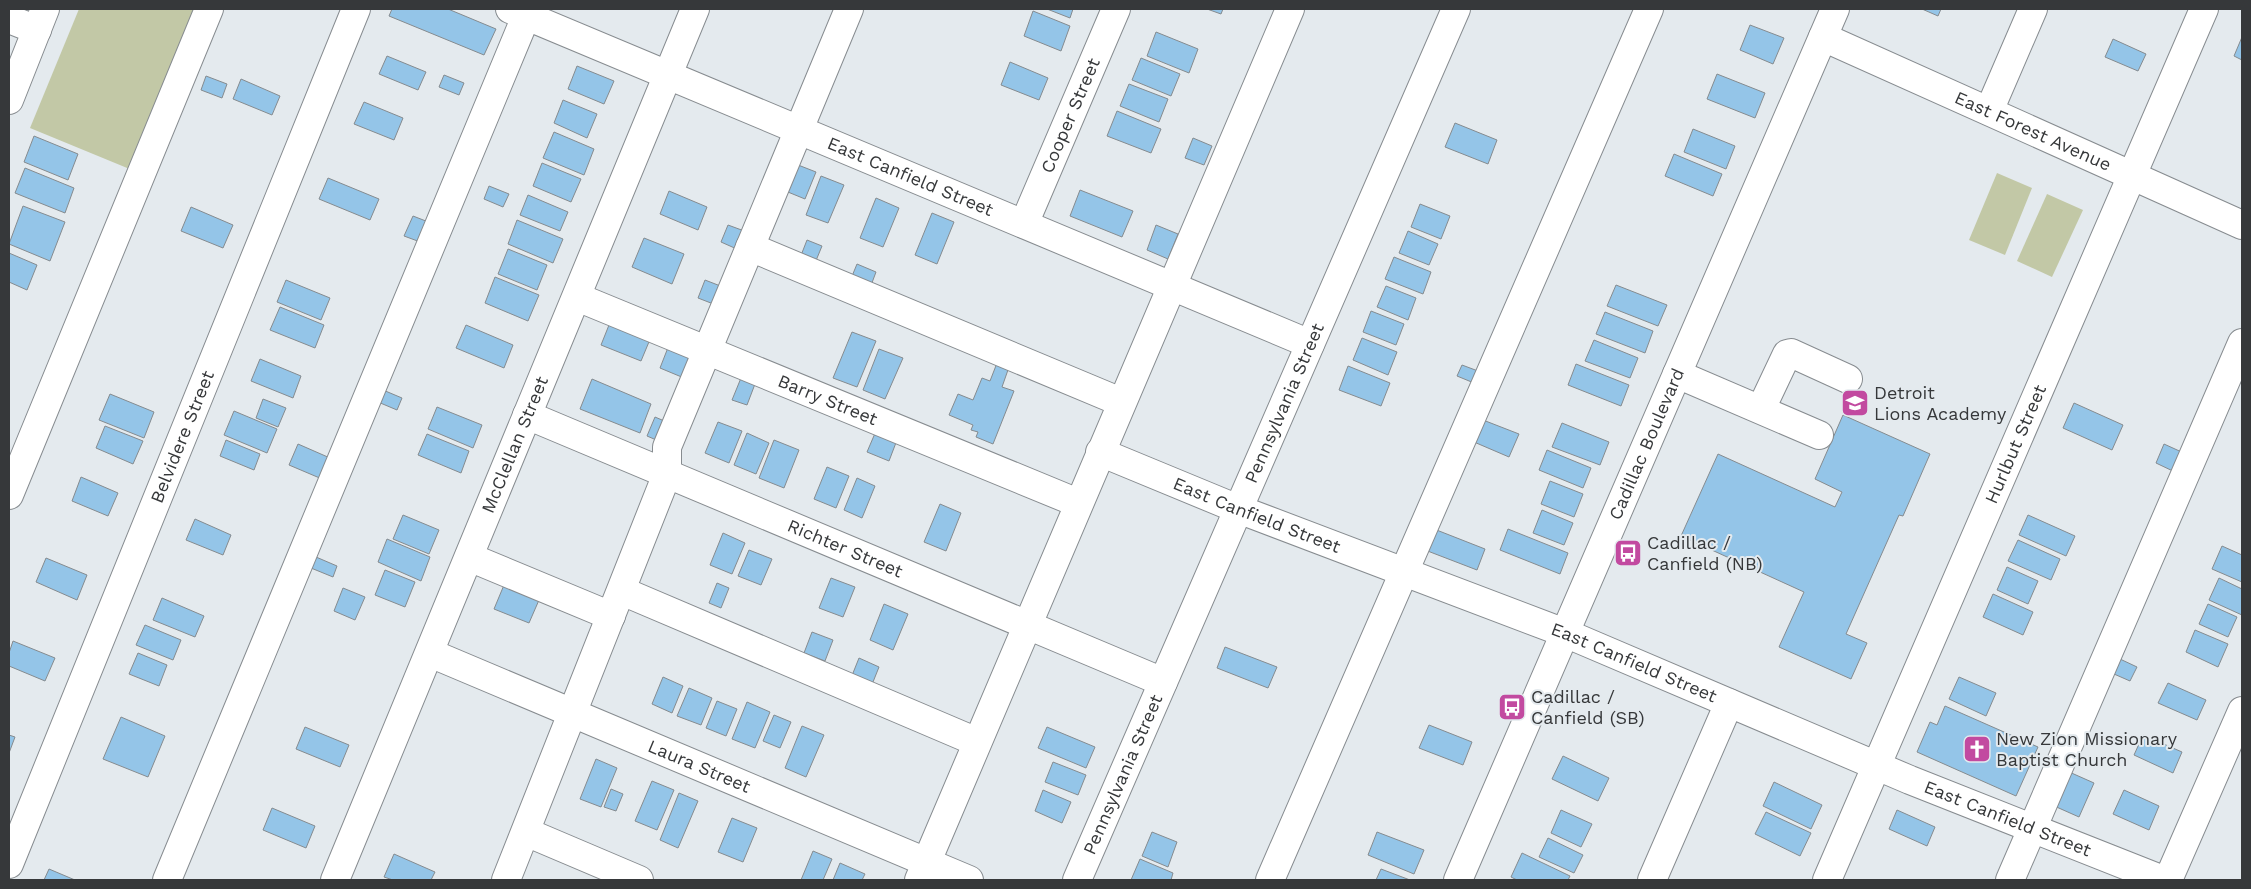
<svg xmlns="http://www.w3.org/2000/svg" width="2251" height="889" font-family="'Work Sans',sans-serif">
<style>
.green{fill:#c2c8a6}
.building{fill:#94c5e8;stroke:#858b8f}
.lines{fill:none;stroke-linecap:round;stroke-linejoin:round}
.minor-casing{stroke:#878c90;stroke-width:30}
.minor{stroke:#fff;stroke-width:28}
.labels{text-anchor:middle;stroke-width:4;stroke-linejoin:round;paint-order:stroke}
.street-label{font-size:18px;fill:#36383a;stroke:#e4eaee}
.poi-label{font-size:18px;fill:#36383a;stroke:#e4eaee;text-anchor:start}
</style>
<rect width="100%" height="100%" fill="#e4eaee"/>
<g class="green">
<polygon points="79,9 198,9 132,170 30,128"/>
<polygon points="1997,173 2032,188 2005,255 1969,240"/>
<polygon points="2047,194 2083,210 2052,277 2017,261"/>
</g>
<g class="building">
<polygon points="392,9 448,9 496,29 484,55 389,16"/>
<polygon points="1047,9 1073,9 1070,18"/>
<polygon points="1207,9 1223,9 1221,14"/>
<polygon points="1922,9 1941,9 1938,16"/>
<polygon points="1033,11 1070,26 1061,51 1024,36"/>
<polygon points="1750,25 1784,38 1773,64 1740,50"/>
<polygon points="1156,32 1198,49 1189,73 1147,56"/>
<polygon points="2242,37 2242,60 2234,56"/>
<polygon points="2113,39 2146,54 2138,71 2105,57"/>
<polygon points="387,56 426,72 418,90 379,74"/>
<polygon points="1141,58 1180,74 1171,96 1132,80"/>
<polygon points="1010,62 1048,78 1039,100 1001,85"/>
<polygon points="577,66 614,81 604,104 568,89"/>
<polygon points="1717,74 1765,93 1755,118 1707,99"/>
<polygon points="444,75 464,83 459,95 439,87"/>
<polygon points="206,76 227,84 222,98 201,90"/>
<polygon points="241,79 280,96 272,115 233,99"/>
<polygon points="1129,84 1168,99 1159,122 1120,106"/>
<polygon points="563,100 597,114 587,138 554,123"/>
<polygon points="364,102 403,118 394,140 354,124"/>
<polygon points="1117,111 1161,129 1151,153 1107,136"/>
<polygon points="1455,123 1497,140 1488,164 1445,147"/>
<polygon points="1693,129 1735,146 1726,169 1684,152"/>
<polygon points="554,132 594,149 584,175 543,158"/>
<polygon points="34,136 78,154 68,180 24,162"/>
<polygon points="1193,138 1212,146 1204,165 1185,158"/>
<polygon points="1674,154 1722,174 1713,196 1665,176"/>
<polygon points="542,163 581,179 571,202 533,186"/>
<polygon points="793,163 816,172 805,199 783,190"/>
<polygon points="25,168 74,188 65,213 15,193"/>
<polygon points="821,176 844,185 828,223 806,215"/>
<polygon points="328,178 379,199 370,220 319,199"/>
<polygon points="489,186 509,194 503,207 484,199"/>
<polygon points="1080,190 1133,211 1122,237 1070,216"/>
<polygon points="669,191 707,207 698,230 660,214"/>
<polygon points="528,195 568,212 560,231 520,215"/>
<polygon points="876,198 899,208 883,247 860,238"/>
<polygon points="1420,204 1450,216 1441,239 1411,227"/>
<polygon points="23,206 65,222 50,261 9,244"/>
<polygon points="191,207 233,225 223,248 181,231"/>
<polygon points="932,213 954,222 937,264 915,255"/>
<polygon points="413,216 431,223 423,243 404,236"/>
<polygon points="517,220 563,239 553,263 508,244"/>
<polygon points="728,225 747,232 739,250 721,242"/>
<polygon points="1156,225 1178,234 1168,259 1147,250"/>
<polygon points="1408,231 1438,244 1429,265 1399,253"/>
<polygon points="644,238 684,254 672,284 632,267"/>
<polygon points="807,240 822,246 815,263 800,258"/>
<polygon points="508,249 547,265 537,290 498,274"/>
<polygon points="9,253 37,265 27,290 9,282"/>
<polygon points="1394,257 1431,272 1423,294 1385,279"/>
<polygon points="857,264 876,272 870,288 850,281"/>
<polygon points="495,277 539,295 528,321 485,303"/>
<polygon points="286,280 330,298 321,320 277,302"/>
<polygon points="705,280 723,287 716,305 698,298"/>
<polygon points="1616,285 1667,305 1658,326 1607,306"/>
<polygon points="1386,286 1416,298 1408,320 1377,307"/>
<polygon points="280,307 324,325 315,348 270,330"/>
<polygon points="1371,311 1404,324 1396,345 1363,332"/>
<polygon points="1605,312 1653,331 1645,353 1596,334"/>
<polygon points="611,320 651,337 641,361 601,345"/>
<polygon points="466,325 513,345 504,368 456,348"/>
<polygon points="852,332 876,341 857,387 833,378"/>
<polygon points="1362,338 1397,352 1388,375 1353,360"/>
<polygon points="1594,340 1638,358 1630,378 1585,361"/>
<polygon points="669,345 694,355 684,378 660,368"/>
<polygon points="879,349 903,358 885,399 863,390"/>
<polygon points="260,359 301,376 293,398 251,381"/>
<polygon points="997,363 1009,367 1002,387 1014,391 993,444 976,437 978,432 971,430 973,425 949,415 958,394 973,400 982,378 990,381"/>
<polygon points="1576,364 1629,385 1621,406 1568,385"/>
<polygon points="1462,365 1478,371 1474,383 1457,376"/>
<polygon points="1348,366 1390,383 1381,406 1339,390"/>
<polygon points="741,378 755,384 747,405 732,400"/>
<polygon points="592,379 651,404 640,433 580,409"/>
<polygon points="383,390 402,398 397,410 378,402"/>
<polygon points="110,394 154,412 144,438 99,420"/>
<polygon points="263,399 286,408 278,427 256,418"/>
<polygon points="2074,403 2123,425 2112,450 2063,428"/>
<polygon points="437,407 482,425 473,448 428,429"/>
<polygon points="234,411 277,429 267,453 224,435"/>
<polygon points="1843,415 1930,454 1903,516 1899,515 1846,634 1867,643 1851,679 1779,647 1804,592 1681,536 1718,454 1835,507 1842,492 1815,479"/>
<polygon points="655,417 669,423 661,442 647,436"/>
<polygon points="1483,420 1519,434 1509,457 1474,442"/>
<polygon points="718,422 742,431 729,463 705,453"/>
<polygon points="1562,423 1609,442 1600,465 1552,447"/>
<polygon points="105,426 143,441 133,464 96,448"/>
<polygon points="876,431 897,440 889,461 867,452"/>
<polygon points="747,433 769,443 756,474 734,465"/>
<polygon points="427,434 469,451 461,473 418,455"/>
<polygon points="226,440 260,454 254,470 220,456"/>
<polygon points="774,440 799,450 784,488 759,478"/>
<polygon points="298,444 330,458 322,479 289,465"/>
<polygon points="2164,444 2186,454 2177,473 2156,463"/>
<polygon points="1547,450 1591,468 1583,488 1539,470"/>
<polygon points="827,467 849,476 836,508 814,499"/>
<polygon points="81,477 118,493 108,516 72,501"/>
<polygon points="857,478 875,486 862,518 844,510"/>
<polygon points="1550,481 1583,494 1574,517 1541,504"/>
<polygon points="940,504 961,513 946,551 924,542"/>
<polygon points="1542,510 1573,523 1564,545 1533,533"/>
<polygon points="403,515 439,530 429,554 393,539"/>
<polygon points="2028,515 2075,536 2066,556 2019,535"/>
<polygon points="195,519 231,535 223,555 186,540"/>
<polygon points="1434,529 1485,549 1477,570 1425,550"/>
<polygon points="1508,529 1568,553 1560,574 1500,550"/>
<polygon points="723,533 745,543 732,574 710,565"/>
<polygon points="387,539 430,557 421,581 378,562"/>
<polygon points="2018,540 2060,559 2051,580 2008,561"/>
<polygon points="2222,546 2242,555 2242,582 2212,569"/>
<polygon points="749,550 772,559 761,585 738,576"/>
<polygon points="316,557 337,566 333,577 311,568"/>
<polygon points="46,558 87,575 77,600 36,582"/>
<polygon points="2007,567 2038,581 2028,604 1997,590"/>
<polygon points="385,570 415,582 405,607 375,595"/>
<polygon points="831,578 855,587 843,617 819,608"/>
<polygon points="2219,578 2242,589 2242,615 2209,600"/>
<polygon points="717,583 729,588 721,608 709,603"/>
<polygon points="504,585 539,600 529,623 494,609"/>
<polygon points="343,588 365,597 355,620 334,611"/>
<polygon points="1993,594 2033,612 2023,635 1983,617"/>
<polygon points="162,598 204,616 195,637 153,620"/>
<polygon points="884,604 908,614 893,650 870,640"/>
<polygon points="2208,604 2237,617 2228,637 2199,624"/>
<polygon points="145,625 181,640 173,660 136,645"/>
<polygon points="2195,630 2228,644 2218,667 2186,652"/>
<polygon points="812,632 833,640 825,661 804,653"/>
<polygon points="13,641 55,658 45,681 9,666 9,653"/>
<polygon points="1225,647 1277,667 1268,688 1217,668"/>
<polygon points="138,653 167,665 159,686 129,674"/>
<polygon points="859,658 879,667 871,687 851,678"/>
<polygon points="2120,659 2137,667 2130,681 2114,674"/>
<polygon points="663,677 683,686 672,713 652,704"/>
<polygon points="1959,677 1996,693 1986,716 1949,699"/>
<polygon points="2168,683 2206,700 2197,720 2158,703"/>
<polygon points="689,688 712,698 701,725 677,716"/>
<polygon points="717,701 737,709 726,736 706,728"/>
<polygon points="747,702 770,712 755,748 732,739"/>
<polygon points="1945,706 2038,747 2016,796 1917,752 1930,722 1937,725"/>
<polygon points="774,715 791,722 780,748 763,741"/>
<polygon points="121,717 165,736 148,777 103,759"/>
<polygon points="1429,725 1472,742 1463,765 1419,748"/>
<polygon points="802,726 824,735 806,777 785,768"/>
<polygon points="305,727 349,745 340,767 296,749"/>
<polygon points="1047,727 1095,747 1086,768 1038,748"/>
<polygon points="9,735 15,737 9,753"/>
<polygon points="2143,735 2182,752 2173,773 2134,755"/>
<polygon points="1563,756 1609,778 1598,801 1552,779"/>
<polygon points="596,759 617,768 601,807 580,799"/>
<polygon points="1053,762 1086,775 1078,795 1045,782"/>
<polygon points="2067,771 2094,783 2079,817 2052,805"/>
<polygon points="652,781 674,790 657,830 635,821"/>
<polygon points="1774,782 1822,805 1811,829 1763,806"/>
<polygon points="611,789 623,794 616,811 604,807"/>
<polygon points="1043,790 1071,802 1062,823 1035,811"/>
<polygon points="2124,790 2159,806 2149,830 2113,814"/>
<polygon points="679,793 698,801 678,848 660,840"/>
<polygon points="272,808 315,826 306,848 263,830"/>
<polygon points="1561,810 1592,824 1581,847 1551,833"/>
<polygon points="1897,810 1935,827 1927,846 1889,829"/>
<polygon points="1766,812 1811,833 1800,856 1755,834"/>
<polygon points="732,818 757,828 743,862 718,852"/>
<polygon points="1152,832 1177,842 1168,867 1142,856"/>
<polygon points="1377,832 1424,850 1414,874 1368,855"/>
<polygon points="1548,838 1583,855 1574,873 1539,857"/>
<polygon points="813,851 832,859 823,880 801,880"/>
<polygon points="1522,853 1570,876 1568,880 1517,880 1511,877"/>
<polygon points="394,854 435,872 431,880 393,880 384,877"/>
<polygon points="1140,859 1173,873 1171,880 1131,880"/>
<polygon points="840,863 865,874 862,880 833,880"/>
<polygon points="49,869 75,880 44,880"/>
<polygon points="1381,869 1410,880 1376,880"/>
</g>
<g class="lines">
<g class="minor-casing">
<g id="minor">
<path id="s1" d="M 510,9 L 1310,344"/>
<polyline points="9,19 37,30"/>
<path id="s2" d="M 1823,37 L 2242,225"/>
<polyline points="9,100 45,9"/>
<polyline points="1989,111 2033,9"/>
<path id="s3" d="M 1024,224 L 1116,9"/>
<polyline points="750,247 1121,402"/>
<path id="s4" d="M 577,297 L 1078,503"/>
<polyline points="1677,374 1819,435"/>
<polyline points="1761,409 1787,354 1791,353 1848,379"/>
<path id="s5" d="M 527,415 L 1163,682"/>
<path id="s6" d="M 1100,452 L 1238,509 L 1565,633 L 1910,780 L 2163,880"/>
<polyline points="9,495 209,9"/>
<polyline points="469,557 611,616"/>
<polyline points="622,591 977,742"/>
<path id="s7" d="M 430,653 L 969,880"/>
<polyline points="526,832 639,880"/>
<path id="s8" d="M 9,864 L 356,9"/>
<polyline points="167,880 529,9"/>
<path id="s9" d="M 335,880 L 695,9"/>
<polyline points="506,880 667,474 667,447 849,9"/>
<polyline points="919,880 1290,9"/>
<path id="s10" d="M 1077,880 L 1456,9"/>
<polyline points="1270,880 1649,9"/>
<path id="s11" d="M 1458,880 L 1835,9"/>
<polyline points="1652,880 1729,703"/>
<path id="s12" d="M 1827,880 L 2204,9"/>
<polyline points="2010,880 2242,343"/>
<polyline points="2168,880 2242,711"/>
</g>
</g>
<use href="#minor" class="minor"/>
</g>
<defs>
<g id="school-square" transform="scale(1.4375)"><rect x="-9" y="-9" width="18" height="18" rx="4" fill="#c24aa0" stroke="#e4eaee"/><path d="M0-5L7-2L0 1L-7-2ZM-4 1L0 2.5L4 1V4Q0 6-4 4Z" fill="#fff"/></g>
<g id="bus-square" transform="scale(1.4375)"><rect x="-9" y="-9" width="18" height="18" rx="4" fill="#c24aa0" stroke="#e4eaee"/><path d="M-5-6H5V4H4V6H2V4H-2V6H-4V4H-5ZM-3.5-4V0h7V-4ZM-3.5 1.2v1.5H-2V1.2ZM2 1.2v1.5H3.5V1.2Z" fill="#fff"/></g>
<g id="church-square" transform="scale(1.4375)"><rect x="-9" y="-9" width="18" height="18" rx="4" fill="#c24aa0" stroke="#e4eaee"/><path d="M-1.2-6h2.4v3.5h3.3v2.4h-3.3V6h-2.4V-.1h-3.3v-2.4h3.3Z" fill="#fff"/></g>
</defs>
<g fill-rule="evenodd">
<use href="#school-square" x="1855" y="403"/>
<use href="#bus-square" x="1628" y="553"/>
<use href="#bus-square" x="1512" y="707"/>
<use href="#church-square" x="1977" y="749"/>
</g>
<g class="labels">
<g class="street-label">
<text dy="6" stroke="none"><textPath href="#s3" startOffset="118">Cooper Street</textPath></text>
<text dy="6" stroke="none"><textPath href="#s2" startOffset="230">East Forest Avenue</textPath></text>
<text dy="6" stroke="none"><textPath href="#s1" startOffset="434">East Canfield Street</textPath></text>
<text dy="6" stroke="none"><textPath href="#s4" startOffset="271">Barry Street</textPath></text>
<text dy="6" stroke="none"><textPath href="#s10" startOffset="520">Pennsylvania Street</textPath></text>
<text dy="6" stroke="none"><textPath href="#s8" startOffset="461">Belvidere Street</textPath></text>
<text dy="6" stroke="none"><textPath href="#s12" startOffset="475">Hurlbut Street</textPath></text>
<text dy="6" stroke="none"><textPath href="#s9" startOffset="471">McClellan Street</textPath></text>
<text dy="6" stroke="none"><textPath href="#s11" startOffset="475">Cadillac Boulevard</textPath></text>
<text dy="6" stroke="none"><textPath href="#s6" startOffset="169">East Canfield Street</textPath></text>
<text dy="6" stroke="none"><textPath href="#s5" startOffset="345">Richter Street</textPath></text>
<text dy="6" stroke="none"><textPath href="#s6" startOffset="574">East Canfield Street</textPath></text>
<text dy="6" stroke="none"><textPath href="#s7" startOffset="292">Laura Street</textPath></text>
<text dy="6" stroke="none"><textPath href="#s10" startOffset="115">Pennsylvania Street</textPath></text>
<text dy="6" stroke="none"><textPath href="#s6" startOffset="979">East Canfield Street</textPath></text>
</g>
<g class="poi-label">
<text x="1874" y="399">Detroit<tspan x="1874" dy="21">Lions Academy</tspan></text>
<text x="1647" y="549">Cadillac /<tspan x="1647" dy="21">Canfield (NB)</tspan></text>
<text x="1531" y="703">Cadillac /<tspan x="1531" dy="21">Canfield (SB)</tspan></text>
<text x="1996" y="745">New Zion Missionary<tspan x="1996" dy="21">Baptist Church</tspan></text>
</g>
</g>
<rect width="2251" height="889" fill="none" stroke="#36383a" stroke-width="20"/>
</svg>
